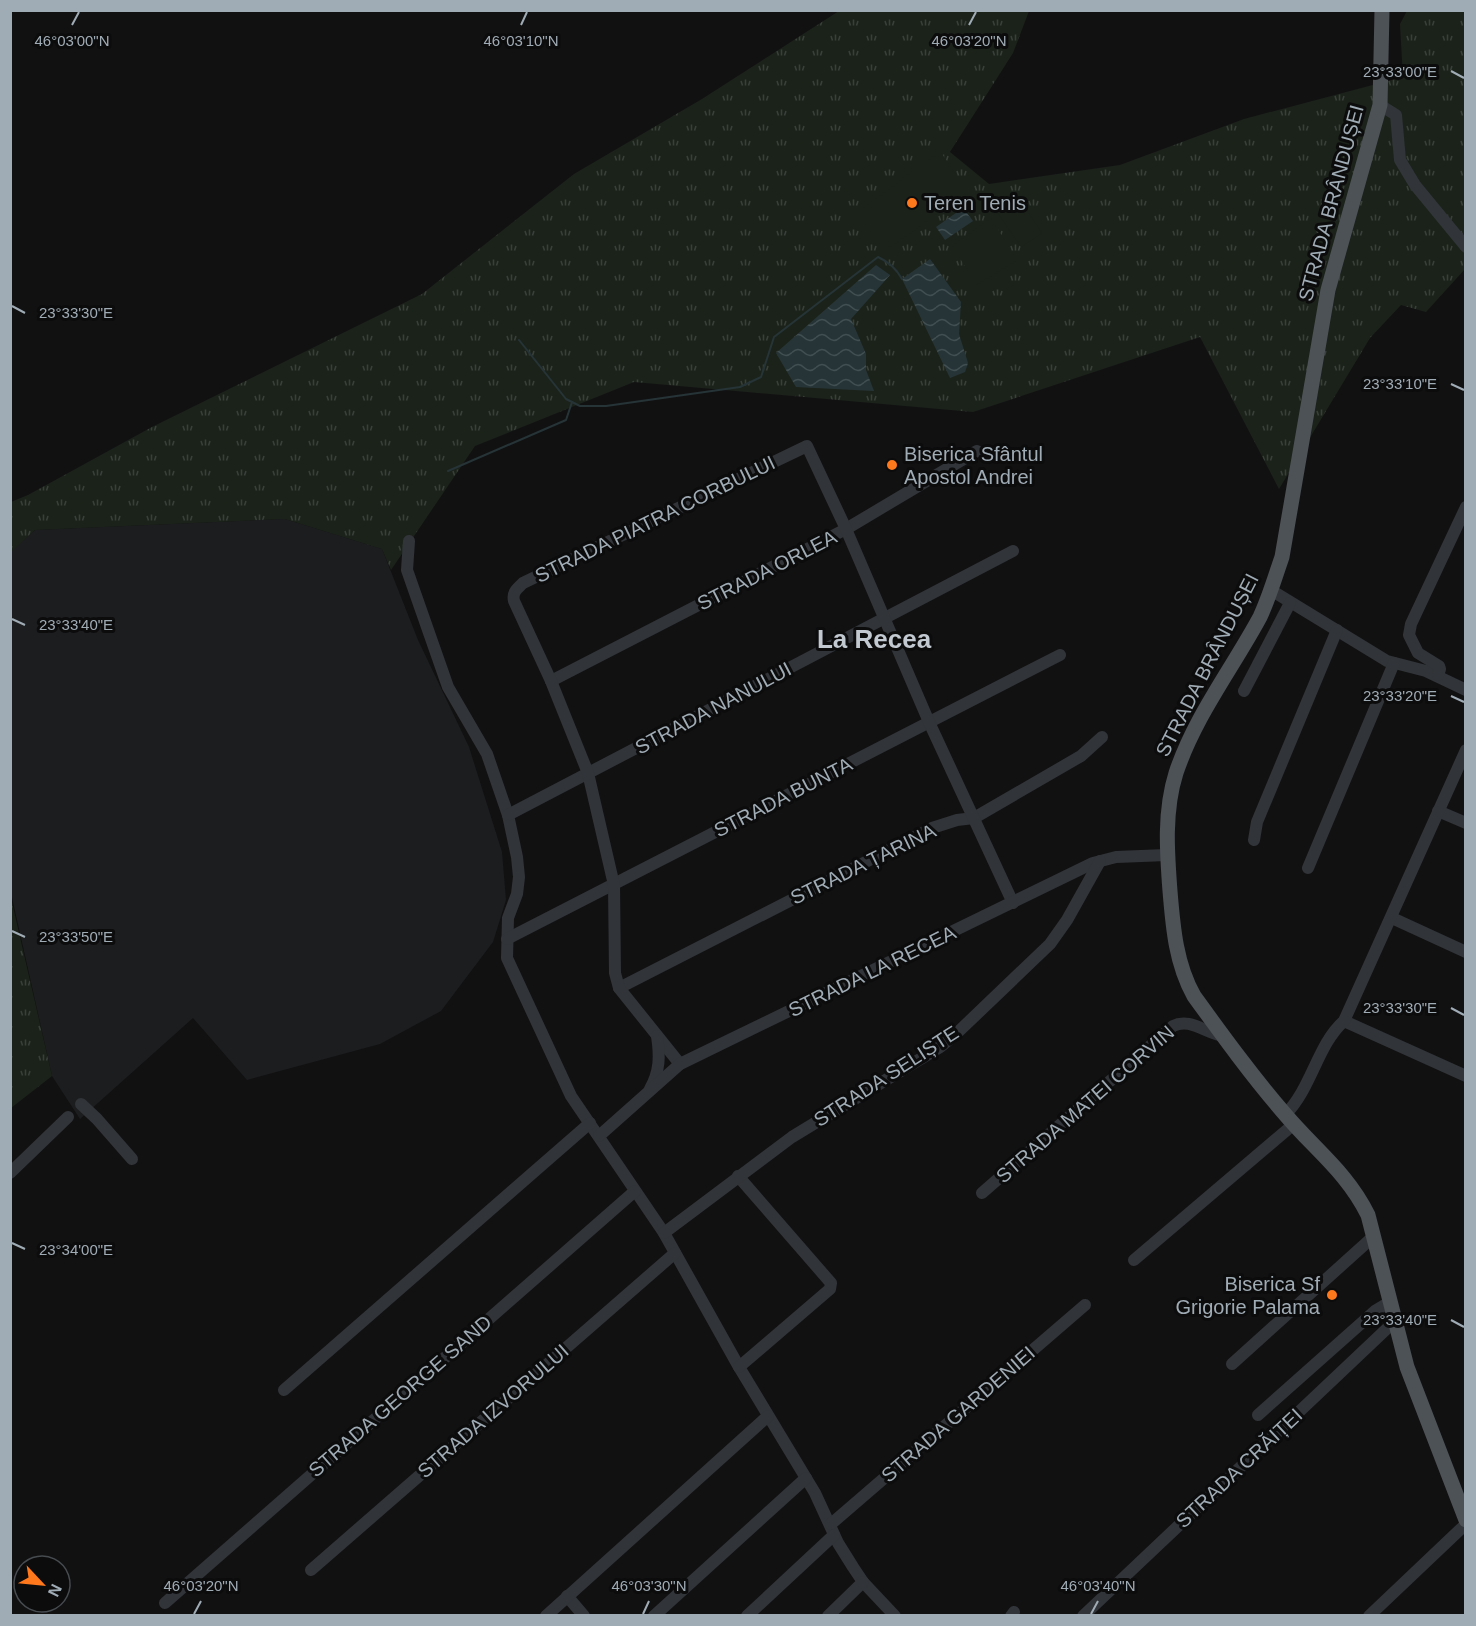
<svg xmlns="http://www.w3.org/2000/svg" width="1476" height="1626" font-family="Helvetica,sans-serif">
<style>
.built{fill:#1c1d1f}
.grass{fill:url(#grass-tufts)}
.green{fill:#1b221a}
.water{fill:url(#water-waves)}
.lines{fill:none;stroke-linecap:round;stroke-linejoin:round}
.stream{stroke:#263437;stroke-width:2}
.minor{stroke:#313438;stroke-width:12}
.major{stroke:#4d5257;stroke-width:15}
.ticks{fill:none;stroke:#a0acb5;stroke-width:2}
.poi-dot{fill:#ff781c;stroke:#0c0c0d;stroke-width:2}
.labels{text-anchor:middle;stroke-width:6;stroke-linejoin:round;paint-order:stroke}
.poi-label{font-size:20px;fill:#a0acb5;stroke:#0c0c0d;text-anchor:start}
.street-label{font-size:20px;fill:#a0acb5;stroke:#0c0c0d}
.district-label{font-size:26px;font-weight:bold;fill:#c2c9d0;stroke:#0c0c0d}
.ticks-label{font-size:15px;text-anchor:middle;fill:#a0acb5;stroke:#0c0c0d;stroke-width:6;stroke-linejoin:round;paint-order:stroke}
</style>
<defs>
<pattern id="grass-tufts" width="24" height="20" patternUnits="userSpaceOnUse" patternTransform="scale(1.5)"><rect width="24" height="20" fill="#1b221a"/><path d="M3 7l-1-3M5 7V3M7 7l1-3M15 17l-1-3M17 17v-4M19 17l1-3" fill="none" stroke="#393f39"/></pattern>
<pattern id="water-waves" width="16" height="10" patternUnits="userSpaceOnUse" patternTransform="scale(1.5)"><rect width="16" height="10" fill="#263437"/><path d="M0 5q4-4 8 0t8 0" fill="none" stroke="#424f52"/></pattern>
</defs>
<rect width="100%" height="100%" fill="#111112"/>
<polygon class="built" points="285,519 382,549 418,640 469,747 502,852 506,900 493,942 441,1011 380,1044 247,1080 193,1018 80,1119 52,1076 11,893 10,552 35,530"/>
<g class="grass">
<polygon points="839,11 1029,11 1013,53 950,152 989,184 1120,165 1244,119 1403,77 1400,24 1407,11 1465,11 1465,269 1426,312 1401,305 1370,338 1279,489 1200,337 973,412 634,382 475,446 391,570 382,549 285,519 35,530 11,552 11,502 28,495 152,427 422,294 574,174 702,99"/>
<polygon points="10,894 52,1076 11,1108 10,1108"/>
</g>
<g class="green">
<polygon points="940,151 968,192 885,251 857,213"/>
<polygon points="1016,194 1042,233 1021,247 995,209"/>
<polygon points="991,218 1017,260 977,285 952,246"/>
</g>
<g class="water">
<polygon points="963,208 973,221 945,240 936,227"/>
<polygon points="930,259 961,302 959,334 968,363 965,372 950,378 902,279"/>
<polygon points="876,265 890,275 851,319 866,354 866,370 874,391 796,387 776,353"/>
</g>
<g class="lines">
<g class="stream">
<path d="M 519,340 L 566,399 L 580,406 L 606,406 L 740,387 L 761,377 L 774,337 L 878,257 C 889,262 896,268 902,279"/>
<polyline points="448,471 566,420 572,402"/>
</g>
<g class="minor">
<polyline points="1380,105 1396,115 1400,160 1415,185 1466,247"/>
<polyline points="409,541 407,570 448,687 487,754 508,815 517,857 519,877 517,894 508,918 507,958 571,1096 664,1233 739,1367 815,1493 838,1543 853,1567 863,1582 895,1616"/>
<polyline points="1271,590 1387,661 1426,671 1466,690"/>
<polyline points="1438,675 1440,669 1439,666 1418,653 1409,635 1411,624 1466,507"/>
<polyline points="551,681 846,529 977,451"/>
<polyline points="1244,691 1290,603"/>
<polyline points="1438,811 1466,823"/>
<polyline points="508,815 1013,551"/>
<polyline points="1254,840 1257,822 1337,630"/>
<polyline points="1308,868 1394,663"/>
<polyline points="1392,918 1466,952"/>
<polyline points="507,939 1060,655"/>
<polyline points="619,988 932,828 957,820 974,818 1081,756 1102,737"/>
<polyline points="1344,1021 1466,1076"/>
<path d="M 680,1064 L 619,988 L 615,973 L 614,885 L 588,773 L 551,681 L 514,601 C 512,592 517,589 523,583 L 807,446 L 846,529 L 929,722 L 1013,903"/>
<path d="M 650,1089 C 660,1071 660,1056 657,1036"/>
<polyline points="81,1104 97,1119 132,1159"/>
<path d="M 1285,1115 C 1312,1088 1317,1045 1344,1021 L 1466,750"/>
<polyline points="599,1136 680,1064 1093,863 1116,857 1167,855"/>
<polyline points="10,1173 68,1117"/>
<polyline points="738,1176 831,1283 830,1289 739,1367"/>
<path d="M 982,1193 L 1173,1026 C 1190,1017 1206,1034 1224,1036"/>
<polyline points="664,1233 792,1137 940,1047 957,1033 1050,944 1067,920 1100,861"/>
<polyline points="1134,1260 1294,1124"/>
<polyline points="1232,1364 1374,1236"/>
<polyline points="284,1390 590,1123"/>
<polyline points="1258,1415 1375,1311 1390,1302"/>
<polyline points="831,1524 1085,1305"/>
<polyline points="311,1570 675,1253"/>
<polyline points="567,1596 584,1616"/>
<polyline points="165,1603 635,1191"/>
<polyline points="546,1616 768,1416"/>
<polyline points="654,1616 806,1478"/>
<polyline points="747,1616 834,1535"/>
<polyline points="828,1616 863,1582"/>
<polyline points="1011,1616 1014,1612"/>
<polyline points="1083,1616 1395,1321"/>
<polyline points="1369,1616 1466,1524"/>
</g>
<path class="major" d="M 1382,10 L 1380,105 L 1328,290 L 1282,557 C 1275,577 1269,598 1260,617 C 1232,669 1195,716 1176,773 C 1164,811 1167,852 1170,891 C 1173,928 1176,964 1194,996 C 1223,1036 1252,1076 1284,1113 C 1314,1149 1347,1172 1368,1215 L 1407,1367 L 1466,1520"/>
</g>
<path class="ticks" d="M 72,25 L 79,12M 521,25 L 527,12M 969,25 L 976,12M 1451,71 L 1464,78M 12,306 L 25,313M 1451,384 L 1464,390M 12,619 L 25,625M 1451,696 L 1464,702M 12,931 L 25,937M 1451,1008 L 1464,1015M 12,1243 L 25,1249M 1451,1320 L 1464,1327M 194,1614 L 201,1601M 643,1614 L 649,1601M 1091,1614 L 1098,1601"/>
<g class="poi-dot">
<circle cx="912" cy="203" r="6"/>
<circle cx="892" cy="465" r="6"/>
<circle cx="1332" cy="1295" r="6"/>
</g>
<g class="labels">
<g class="poi-label">
<text x="924" y="210">Teren Tenis</text>
<text x="904" y="461">Biserica Sfântul<tspan x="904" dy="23">Apostol Andrei</tspan></text>
<text x="1320" y="1291" text-anchor="end">Biserica Sf<tspan x="1320" dy="23">Grigorie Palama</tspan></text>
</g>
<g class="street-label">
<text transform="translate(1331 203) rotate(-75)" y="7">STRADA BRÂNDUȘEI</text>
<text transform="translate(655 519) rotate(-26)" y="7">STRADA PIATRA CORBULUI</text>
<text transform="translate(767 570) rotate(-27)" y="7">STRADA ORLEA</text>
<text transform="translate(1207 665) rotate(-63)" y="7">STRADA BRÂNDUȘEI</text>
<text transform="translate(713 708) rotate(-28)" y="7">STRADA NANULUI</text>
<text transform="translate(783 797) rotate(-27)" y="7">STRADA BUNTA</text>
<text transform="translate(863 864) rotate(-26)" y="7">STRADA ȚARINA</text>
<text transform="translate(872 971) rotate(-26)" y="7">STRADA LA RECEA</text>
<text transform="translate(886 1076) rotate(-33)" y="7">STRADA SELIȘTE</text>
<text transform="translate(1085 1104) rotate(-41)" y="7">STRADA MATEI CORVIN</text>
<text transform="translate(400 1396) rotate(-41)" y="7">STRADA GEORGE SAND</text>
<text transform="translate(493 1411) rotate(-41)" y="7">STRADA IZVORULUI</text>
<text transform="translate(958 1414) rotate(-41)" y="7">STRADA GARDENIEI</text>
<text transform="translate(1239 1468) rotate(-43)" y="7">STRADA CRĂIȚEI</text>
</g>
<g class="district-label">
<text x="874" y="648">La Recea</text>
</g>
</g>
<g class="ticks-label">
<text x="72" y="46">46°03'00"N</text>
<text x="521" y="46">46°03'10"N</text>
<text x="969" y="46">46°03'20"N</text>
<text x="1400" y="77">23°33'00"E</text>
<text x="76" y="318">23°33'30"E</text>
<text x="1400" y="389">23°33'10"E</text>
<text x="76" y="630">23°33'40"E</text>
<text x="1400" y="701">23°33'20"E</text>
<text x="76" y="942">23°33'50"E</text>
<text x="1400" y="1013">23°33'30"E</text>
<text x="76" y="1255">23°34'00"E</text>
<text x="1400" y="1325">23°33'40"E</text>
<text x="201" y="1591">46°03'20"N</text>
<text x="649" y="1591">46°03'30"N</text>
<text x="1098" y="1591">46°03'40"N</text>
</g>
<rect width="1476" height="1626" fill="none" stroke="#a0acb5" stroke-width="24"/>
<g transform="translate(42 1584) rotate(116)"><circle r="28" fill="#0c0c0d" stroke="#474c50" stroke-width="1.5"/>
<path d="M0-4.5L10 22L0 15L-10 22Z" fill="#ff781c"/>
<text y="-9" font-size="16" font-weight="bold" text-anchor="middle" fill="#a0acb5">N</text>
</g>
</svg>
